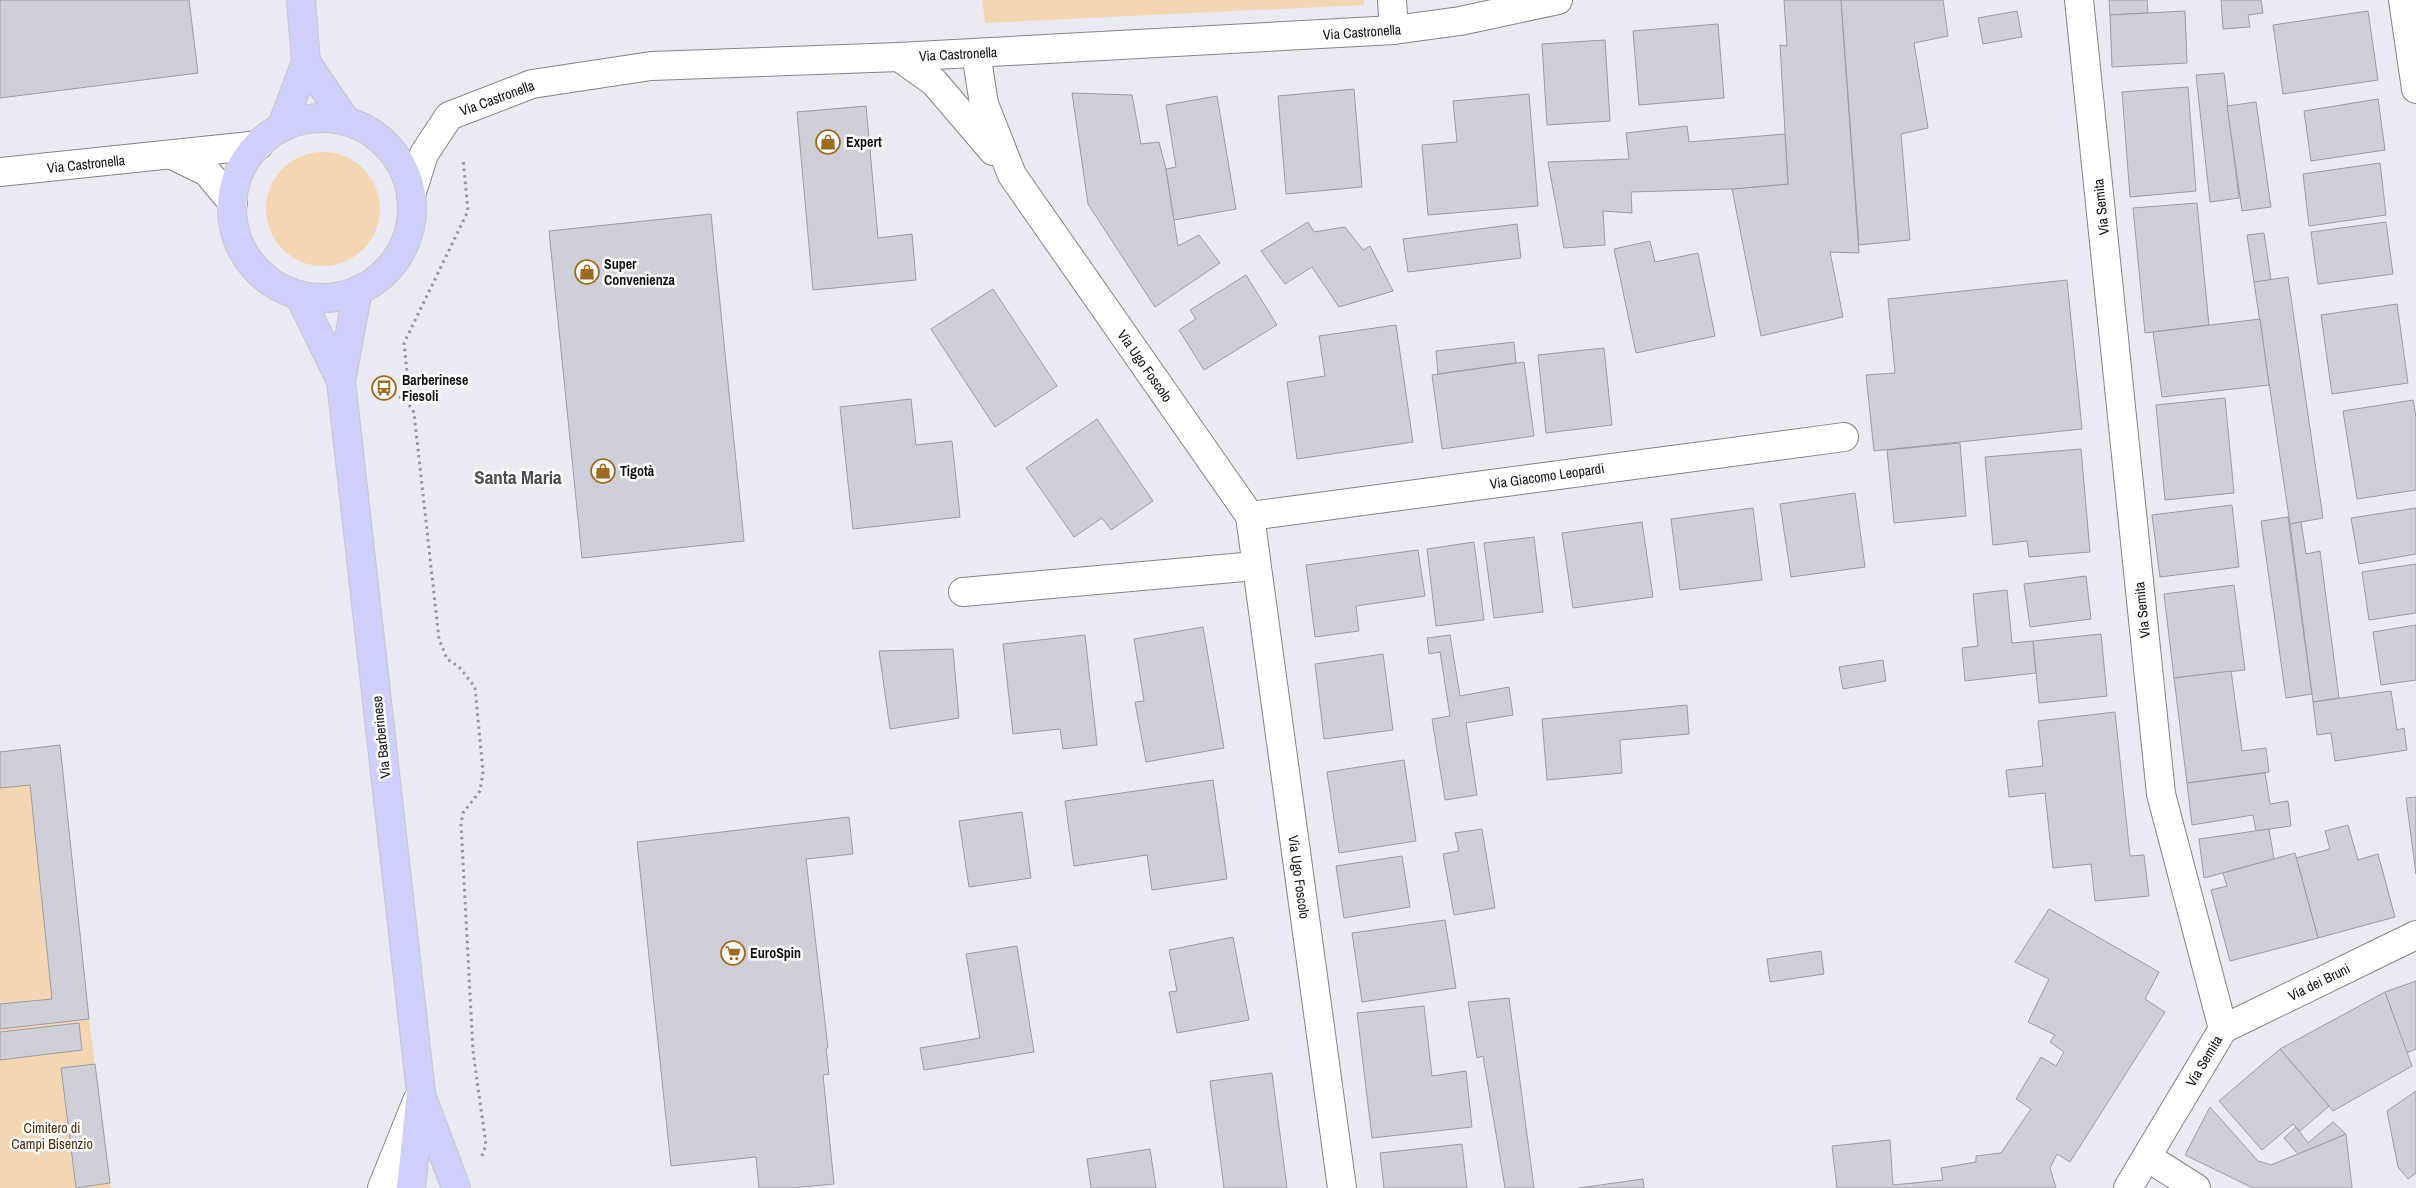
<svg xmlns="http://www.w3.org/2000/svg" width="2416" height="1188" font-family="'Archivo Narrow',sans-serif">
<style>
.green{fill:#f5d6b2}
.building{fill:#cfd0d7;stroke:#9b9ca2}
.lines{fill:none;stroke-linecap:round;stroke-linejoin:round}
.minor-casing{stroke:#83838a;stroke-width:30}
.major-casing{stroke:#c6c6c7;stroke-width:30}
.path{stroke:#96979c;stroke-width:3;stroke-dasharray:2.5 4;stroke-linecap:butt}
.minor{stroke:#fff;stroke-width:28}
.major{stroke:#cecffb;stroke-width:28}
.labels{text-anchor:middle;stroke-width:5;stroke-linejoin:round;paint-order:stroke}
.street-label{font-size:14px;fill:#121215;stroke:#fff}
.poi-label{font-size:14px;font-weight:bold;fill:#121215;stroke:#fff;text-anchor:start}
.park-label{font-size:14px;fill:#4b2e06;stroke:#fff}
.district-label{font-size:19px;font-weight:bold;fill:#4c4c52;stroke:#fff}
</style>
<rect width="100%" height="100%" fill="#eaebf2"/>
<g class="green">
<polygon points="982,0 1364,0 1364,5 985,23"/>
<circle cx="323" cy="209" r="57"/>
<polygon points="60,745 89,1019 111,1188 0,1188 0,752"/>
</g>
<g class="building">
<polygon points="0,0 189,0 198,73 0,98"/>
<polygon points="1784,0 1841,0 1859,253 1830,252 1843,317 1761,336 1732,189 1788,184 1780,45 1787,46"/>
<polygon points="1841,0 1943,0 1948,36 1914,43 1928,128 1901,134 1910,240 1859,245"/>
<polygon points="2109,0 2147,0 2148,13 2110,15"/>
<polygon points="2221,0 2261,0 2263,13 2248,15 2250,27 2223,29"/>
<polygon points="2017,11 2022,37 1983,44 1978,18"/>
<polygon points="2185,11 2187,63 2112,67 2110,15"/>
<polygon points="2368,11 2378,80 2283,94 2273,25"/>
<polygon points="1718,24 1724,98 1639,105 1633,31"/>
<polygon points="1605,40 1610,121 1547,125 1542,44"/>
<polygon points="2224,73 2239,198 2210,202 2196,75"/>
<polygon points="2188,87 2196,191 2130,197 2122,92"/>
<polygon points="1354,89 1362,187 1286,194 1278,96"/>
<polygon points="1072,93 1132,95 1141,144 1159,142 1166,169 1178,246 1199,235 1220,263 1155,307 1088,204"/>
<polygon points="1529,94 1538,206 1428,215 1422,145 1457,142 1453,101"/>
<polygon points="1217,96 1236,209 1174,220 1166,169 1176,167 1166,105"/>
<polygon points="2378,99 2385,150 2311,161 2304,111"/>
<polygon points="2256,102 2271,207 2242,211 2227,106"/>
<polygon points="866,106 878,238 912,234 916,280 813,290 797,112"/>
<polygon points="1687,126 1689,142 1785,134 1788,184 1732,189 1631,192 1632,213 1603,211 1605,245 1564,248 1548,162 1629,159 1626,133"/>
<polygon points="2380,163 2386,215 2309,226 2303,174"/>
<polygon points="2197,203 2209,325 2145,333 2133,208"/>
<polygon points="711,214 744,541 582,558 549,231"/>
<polygon points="1308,222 1314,232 1345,227 1363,250 1370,246 1393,291 1339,307 1312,267 1285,284 1261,251"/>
<polygon points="2386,222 2393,274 2318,284 2311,232"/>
<polygon points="1517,224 1521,258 1408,272 1403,239"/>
<polygon points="2264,233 2271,280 2254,282 2247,235"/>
<polygon points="1650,241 1655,262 1698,253 1715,336 1636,353 1614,249"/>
<polygon points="1246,275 1277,325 1204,370 1179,330 1196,319 1190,310"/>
<polygon points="2288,277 2323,518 2290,524 2254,282"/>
<polygon points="2067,280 2082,429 1874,451 1866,375 1895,373 1888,299"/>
<polygon points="993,289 1057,386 995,427 931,329"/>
<polygon points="2397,304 2408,383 2332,394 2321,315"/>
<polygon points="2260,319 2269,385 2162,397 2153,332"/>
<polygon points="1396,325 1413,442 1297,459 1287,382 1325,376 1319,336"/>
<polygon points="1514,342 1516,363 1438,374 1436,351"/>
<polygon points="1604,348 1612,425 1546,433 1538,355"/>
<polygon points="1524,362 1534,436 1442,449 1432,375"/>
<polygon points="2225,398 2234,493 2165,500 2156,405"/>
<polygon points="911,399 916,445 952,441 960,517 853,529 840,407"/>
<polygon points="2413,400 2416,417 2416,490 2357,499 2343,411"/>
<polygon points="1097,419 1153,501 1111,530 1102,518 1074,537 1026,468"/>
<polygon points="1960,443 1966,516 1894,523 1887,450"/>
<polygon points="2081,449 2090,552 2029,557 2027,541 1993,545 1985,457"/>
<polygon points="1855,493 1865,567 1791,577 1780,504"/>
<polygon points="2232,505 2239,567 2160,577 2152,515"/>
<polygon points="1753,508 1762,580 1680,590 1671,519"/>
<polygon points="2416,508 2416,554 2359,564 2351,518"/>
<polygon points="2288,517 2312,694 2286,698 2261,521"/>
<polygon points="1642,522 1653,597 1573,608 1562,533"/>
<polygon points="2301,522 2306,554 2320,551 2339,698 2313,702 2290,524"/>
<polygon points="1534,537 1543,612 1494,618 1484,543"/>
<polygon points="1474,542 1484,620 1436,626 1427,549"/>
<polygon points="1418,550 1425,596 1356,606 1359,631 1315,637 1306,565"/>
<polygon points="2416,564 2416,613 2369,620 2362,572"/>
<polygon points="2086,576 2091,619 2030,627 2024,584"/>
<polygon points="2234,585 2245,670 2174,678 2164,594"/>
<polygon points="2007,590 2012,643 2033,641 2036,673 1965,681 1962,648 1978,646 1973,594"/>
<polygon points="2416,625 2416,680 2381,685 2373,632"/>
<polygon points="1203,627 1224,748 1146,762 1135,702 1144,701 1134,639"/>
<polygon points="2101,634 2107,696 2039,703 2033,641"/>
<polygon points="1085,635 1097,745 1063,749 1060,729 1013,734 1003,644"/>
<polygon points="1450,635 1460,696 1509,687 1513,715 1466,723 1477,795 1445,800 1432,719 1450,716 1440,652 1429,654 1427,638"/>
<polygon points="953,649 959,718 890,729 879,651"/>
<polygon points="1383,654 1393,730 1324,739 1315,664"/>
<polygon points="1883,660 1886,681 1843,689 1839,667"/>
<polygon points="2231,671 2242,751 2266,748 2269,772 2187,783 2174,678"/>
<polygon points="2391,691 2397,730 2404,728 2407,750 2335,761 2331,733 2317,735 2313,702"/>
<polygon points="1687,705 1689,734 1620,740 1622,773 1547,780 1542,719"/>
<polygon points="2115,712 2130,856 2144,855 2149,896 2095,901 2091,864 2053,868 2045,793 2009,797 2006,770 2043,766 2038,721"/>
<polygon points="60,745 89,1019 0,1029 0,1004 52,999 30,785 0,788 0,752"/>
<polygon points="1404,760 1416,841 1339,853 1327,772"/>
<polygon points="2265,773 2270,804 2288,801 2291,826 2256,831 2253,815 2192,825 2187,783"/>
<polygon points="1213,780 1227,879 1152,890 1147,855 1074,866 1065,801"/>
<polygon points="2416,797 2416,874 2406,798"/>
<polygon points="1022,812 1031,878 969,887 959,821"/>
<polygon points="849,817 853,854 806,859 828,1048 826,1048 829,1074 823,1075 834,1184 791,1188 759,1188 756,1157 671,1166 637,842"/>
<polygon points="2348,825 2358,860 2378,854 2395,917 2318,938 2296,858 2330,849 2325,831"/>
<polygon points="1482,829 1495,908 1454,915 1443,854 1459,851 1455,833"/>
<polygon points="2269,829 2274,859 2204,878 2199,839"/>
<polygon points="2295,853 2318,938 2230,961 2211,890 2227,886 2223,873"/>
<polygon points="1402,856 1410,907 1344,918 1336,866"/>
<polygon points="2049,909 2159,972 2145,999 2165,1012 2070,1162 2057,1154 2050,1168 2056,1188 1837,1188 1832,1146 1890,1140 1893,1185 1943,1180 1941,1168 1976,1162 1976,1156 2001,1153 2031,1109 2016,1099 2041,1057 2056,1066 2064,1052 2050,1042 2055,1035 2028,1022 2049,979 2015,962"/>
<polygon points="1445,920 1456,988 1362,1002 1352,933"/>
<polygon points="1233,937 1249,1020 1177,1033 1169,992 1177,991 1169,950"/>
<polygon points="1017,946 1034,1052 924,1070 920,1048 980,1038 966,954"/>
<polygon points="1821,951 1824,974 1770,982 1767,959"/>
<polygon points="2416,981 2416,1049 2406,1053 2385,992"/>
<polygon points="2385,992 2412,1066 2333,1111 2280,1049"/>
<polygon points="1509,998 1534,1188 1505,1188 1483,1056 1477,1058 1468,1002"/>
<polygon points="1424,1006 1432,1076 1466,1071 1472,1127 1372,1138 1357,1013"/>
<polygon points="79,1023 82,1050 0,1060 0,1032"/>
<polygon points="2280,1049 2329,1106 2300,1131 2293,1124 2262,1150 2219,1101"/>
<polygon points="95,1064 110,1183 76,1188 61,1068"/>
<polygon points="1272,1073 1287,1188 1224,1188 1210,1081"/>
<polygon points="2416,1091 2416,1173 2408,1179 2398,1167 2387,1111"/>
<polygon points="2210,1107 2258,1161 2271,1165 2346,1134 2352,1188 2253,1188 2185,1155"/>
<polygon points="2333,1122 2346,1134 2298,1154 2284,1138 2296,1127 2308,1143"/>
<polygon points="1462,1144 1467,1188 1384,1188 1380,1153"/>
<polygon points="1150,1149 1156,1188 1091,1188 1087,1159"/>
<polygon points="1643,1179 1644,1188 1579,1188"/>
</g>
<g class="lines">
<g class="minor-casing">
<g id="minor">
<polyline points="1392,0 1394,30"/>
<polyline points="2079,0 2161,794 2223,1029 2128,1188"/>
<polyline points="2403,0 2416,89"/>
<polyline points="976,53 984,104 1012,175 1250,516 1342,1188"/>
<polyline points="899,57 934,82 993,151"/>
<polyline points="172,155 207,172 233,203"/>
<polyline points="0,172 259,145"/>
<polyline points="411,195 424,154 449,116 532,84 651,66 899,57 1394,30 1460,21 1558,0"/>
<polyline points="1250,516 1844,437"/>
<polyline points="963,592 1255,566"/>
<polyline points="2223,1029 2416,935"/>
<polyline points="2147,1157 2196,1188"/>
<polyline points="382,1188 417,1101"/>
</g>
</g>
<g class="major-casing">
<g id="major">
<polyline points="306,62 346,121"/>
<circle cx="322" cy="208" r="90"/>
<polyline points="281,128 306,62 301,0"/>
<polyline points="358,290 341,381 421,1093 411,1188"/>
<polyline points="299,295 341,381"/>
<polyline points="423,1100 456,1188"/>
</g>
</g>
<g class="path">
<path d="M 375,387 C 389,389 408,399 414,413 L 439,639 L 447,659 L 459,667 L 475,687 L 483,772 L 480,791 L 463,813 L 461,824 L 473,1051 L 486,1145 L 481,1158"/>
<polyline points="410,403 404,343 468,211 463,158"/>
</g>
<use href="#minor" class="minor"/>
<use href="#major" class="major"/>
</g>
<defs>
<g id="shop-ring" transform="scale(1.25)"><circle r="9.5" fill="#fff" stroke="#9e6921" stroke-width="1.5"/><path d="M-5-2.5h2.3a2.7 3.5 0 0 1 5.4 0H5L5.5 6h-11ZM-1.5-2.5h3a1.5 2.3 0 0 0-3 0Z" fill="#9e6921"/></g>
<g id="bus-ring" transform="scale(1.25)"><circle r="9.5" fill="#fff" stroke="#9e6921" stroke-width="1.5"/><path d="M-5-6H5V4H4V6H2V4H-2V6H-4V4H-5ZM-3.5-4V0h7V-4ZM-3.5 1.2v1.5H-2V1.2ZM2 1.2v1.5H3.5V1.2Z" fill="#9e6921"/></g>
<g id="supermarket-ring" transform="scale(1.25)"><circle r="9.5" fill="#fff" stroke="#9e6921" stroke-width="1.5"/><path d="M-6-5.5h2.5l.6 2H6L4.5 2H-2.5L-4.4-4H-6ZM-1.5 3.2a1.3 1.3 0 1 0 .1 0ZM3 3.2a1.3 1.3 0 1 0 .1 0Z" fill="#9e6921"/></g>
</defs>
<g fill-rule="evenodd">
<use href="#shop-ring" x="828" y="142"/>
<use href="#shop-ring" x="587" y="272"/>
<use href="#bus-ring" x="384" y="388"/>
<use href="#shop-ring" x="603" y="471"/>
<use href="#supermarket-ring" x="733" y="953"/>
</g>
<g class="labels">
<g class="street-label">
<text transform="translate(1362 32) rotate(-4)" y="5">Via Castronella</text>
<text transform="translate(958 54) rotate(-3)" y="5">Via Castronella</text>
<text transform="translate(497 98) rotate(-20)" y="5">Via Castronella</text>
<text transform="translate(86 164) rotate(-6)" y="5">Via Castronella</text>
<text transform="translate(2101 207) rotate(-96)" y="5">Via Semita</text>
<text transform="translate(1145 366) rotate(55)" y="5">Via Ugo Foscolo</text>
<text transform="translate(1547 476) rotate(-8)" y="5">Via Giacomo Leopardi</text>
<text transform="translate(2142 610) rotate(-96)" y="5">Via Semita</text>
<text transform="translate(381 737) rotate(-96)" y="5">Via Barberinese</text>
<text transform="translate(1299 877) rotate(82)" y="5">Via Ugo Foscolo</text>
<text transform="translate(2319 982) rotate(-26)" y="5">Via dei Bruni</text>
<text transform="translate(2204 1061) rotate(-59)" y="5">Via Semita</text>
</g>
<g class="poi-label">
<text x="846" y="147">Expert</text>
<text x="604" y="269">Super<tspan x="604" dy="16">Convenienza</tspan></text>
<text x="402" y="385">Barberinese<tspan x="402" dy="16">Fiesoli</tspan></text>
<text x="620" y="476">Tigotà</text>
<text x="750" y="958">EuroSpin</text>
</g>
<g class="park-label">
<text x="52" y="1133">Cimitero di<tspan x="52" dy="16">Campi Bisenzio</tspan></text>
</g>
<g class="district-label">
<text x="518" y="484">Santa Maria</text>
</g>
</g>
</svg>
